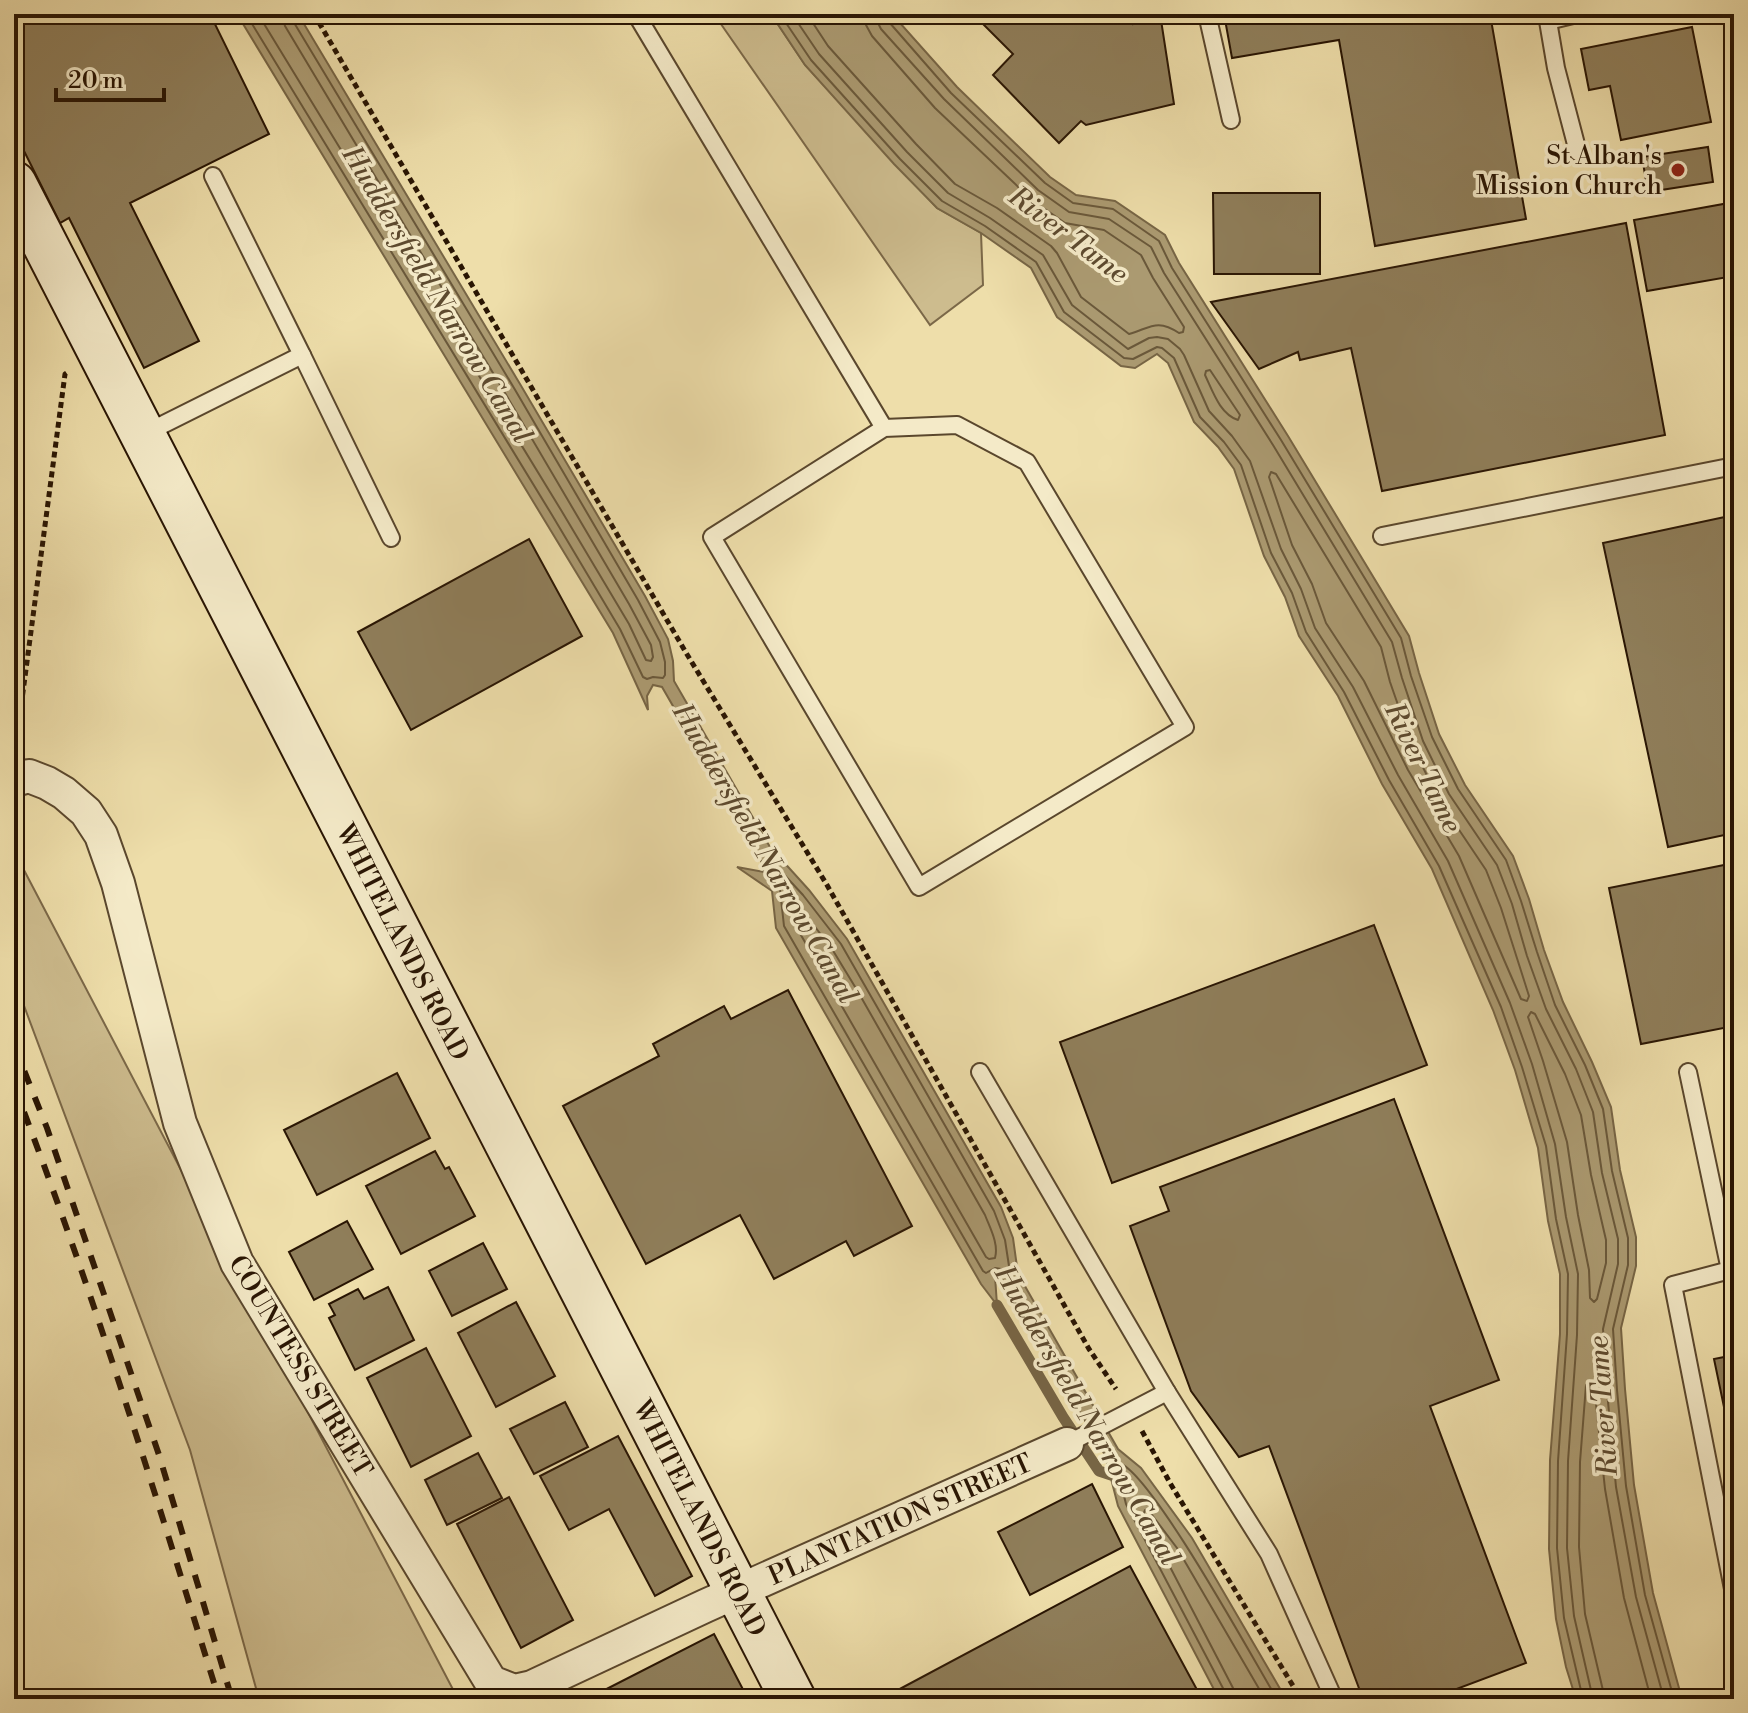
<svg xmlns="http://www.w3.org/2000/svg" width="1748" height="1713" font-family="'Libre Bodoni',serif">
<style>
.green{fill:#cdbc8e;stroke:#7b6848;stroke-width:2}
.water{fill:#ab9a71;stroke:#776545;stroke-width:2}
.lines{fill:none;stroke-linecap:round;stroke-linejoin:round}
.shore{stroke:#6a583a;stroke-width:2}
.stream{stroke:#776545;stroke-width:11}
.building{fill:#8f7e5a;stroke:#291503;stroke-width:2}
.lane-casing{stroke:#5a472d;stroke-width:20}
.street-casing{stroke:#5a472d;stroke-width:36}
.secondary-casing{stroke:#291503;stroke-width:48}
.path{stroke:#291503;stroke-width:5;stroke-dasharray:6 4;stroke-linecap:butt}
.lane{stroke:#f4eac8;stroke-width:16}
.street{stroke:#f4eac8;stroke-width:32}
.secondary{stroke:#f4eac8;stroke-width:44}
.rail{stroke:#291503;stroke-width:6;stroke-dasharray:14 14;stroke-linecap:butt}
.poi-dot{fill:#8f2418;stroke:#f4eac8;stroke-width:3}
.labels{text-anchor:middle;stroke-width:7;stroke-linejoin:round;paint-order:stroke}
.poi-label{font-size:26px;fill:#291503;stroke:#f4eac8;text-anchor:end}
.street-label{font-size:26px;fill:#291503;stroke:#f4eac8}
.water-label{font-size:28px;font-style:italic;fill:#5d4a2f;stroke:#f4eac8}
</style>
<rect width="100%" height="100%" fill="#eedeaa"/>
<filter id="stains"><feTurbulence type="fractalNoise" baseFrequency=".0025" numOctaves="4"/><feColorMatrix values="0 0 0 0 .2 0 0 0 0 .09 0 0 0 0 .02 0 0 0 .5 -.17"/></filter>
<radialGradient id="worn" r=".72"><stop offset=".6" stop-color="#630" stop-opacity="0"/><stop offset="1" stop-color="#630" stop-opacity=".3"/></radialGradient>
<g class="green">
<polygon points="714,14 771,14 805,65 937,208 981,233 983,285 930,325"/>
<polygon points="14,851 458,1699 259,1699 190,1450 14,979"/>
</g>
<g class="water">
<polygon points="237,14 298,14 520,384 645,596 668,639 673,661 674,681 770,847 809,890 847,939 1001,1207 1013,1238 1018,1274 1118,1449 1141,1468 1192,1538 1286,1699 1219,1699 1118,1506 1105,1455 1002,1279 995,1276 997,1305 981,1284 776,928 772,891 737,867 764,872 760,857 662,687 653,685 647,696 648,710 613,633"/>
<polygon points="771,14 892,14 957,87 1050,177 1076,195 1115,201 1165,235 1179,263 1288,436 1409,636 1419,673 1439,734 1465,785 1513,856 1529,899 1544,950 1563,1002 1592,1062 1611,1107 1620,1170 1636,1237 1636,1266 1621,1328 1625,1389 1634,1485 1653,1593 1682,1699 1576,1699 1566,1667 1556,1619 1549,1549 1550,1460 1560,1334 1560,1274 1548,1221 1538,1148 1515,1070 1493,1010 1432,869 1382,784 1338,696 1299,636 1285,597 1264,556 1234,469 1218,447 1194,422 1168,363 1157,354 1135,368 1121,366 1057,317 1031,268 981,233 937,208 894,164 805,65"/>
</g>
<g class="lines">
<g class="shore">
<polyline points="246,14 552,515 620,629 643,677 647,679 653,677 663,678 665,675 665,662 660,642 638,600 514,388 293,21 292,14"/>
<polyline points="258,14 561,510 629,624 646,660 651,661 653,657 651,645 629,604 505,393 285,26 282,14"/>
<polyline points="780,14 811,60 900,159 942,201 985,226 1036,262 1064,312 1124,358 1133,359 1157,347 1162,348 1174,358 1200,417 1224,442 1241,465 1271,553 1292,593 1306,632 1344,692 1389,780 1439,866 1501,1007 1522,1067 1546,1146 1556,1219 1568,1274 1567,1334 1558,1461 1557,1548 1564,1618 1583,1699"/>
<polyline points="792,14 819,54 907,152 948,193 990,218 1043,255 1072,305 1128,349 1149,338 1157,337 1168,339 1180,349 1184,355 1209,411 1232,436 1250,461 1281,549 1301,589 1315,628 1353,687 1398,775 1448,861 1510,1003 1532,1064 1555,1144 1566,1217 1578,1274 1577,1335 1568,1461 1567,1548 1574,1616 1593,1699"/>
<path d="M 807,14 L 828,46 L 916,144 L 955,184 L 997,208 L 1051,246 L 1057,253 L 1081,297 L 1129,334 C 1150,328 1157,318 1179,333 L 1183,332 L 1184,327 L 1153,278 L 1141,255 L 1104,230 L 1065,223 L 1032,200 L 935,108 L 872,36 L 866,25 L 865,14"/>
<polyline points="877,14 877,21 881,29 944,99 1038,190 1069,212 1109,219 1151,247 1164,273 1273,445 1392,642 1402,678 1423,741 1449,794 1497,865 1512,904 1527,956 1546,1009 1576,1069 1593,1112 1602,1173 1618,1239 1618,1264 1603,1329 1607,1391 1616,1487 1636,1597 1664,1699"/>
<polyline points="887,14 889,22 951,93 1045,183 1073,203 1113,209 1159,241 1172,268 1281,440 1401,638 1411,676 1432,737 1458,789 1506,860 1521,901 1537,952 1555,1005 1585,1065 1603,1109 1612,1171 1628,1238 1628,1265 1613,1329 1617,1390 1626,1486 1645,1595 1674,1699"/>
<path d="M 1210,370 L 1240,415 L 1238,420 C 1220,414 1213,392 1205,375 L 1206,371 Z"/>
<polygon points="1271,472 1276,474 1381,647 1390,682 1412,745 1439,800 1486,870 1501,908 1529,996 1527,1001 1521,999 1459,856 1408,770 1364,681 1326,623 1312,584 1292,545 1269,477"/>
<polygon points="773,867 778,868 803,895 841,944 994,1211 1005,1240 1009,1266 1007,1270 995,1268 986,1273 983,1271 784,926 780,890 770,878"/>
<path d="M 794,905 L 799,906 L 832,949 L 857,990 L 985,1215 C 990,1228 999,1244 995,1258 L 989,1259 L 986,1257 L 794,923 L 792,909 Z"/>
<polygon points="1531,1012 1535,1014 1565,1074 1581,1115 1591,1175 1606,1240 1606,1263 1597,1299 1594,1302 1590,1298 1589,1270 1578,1215 1567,1142 1543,1061 1528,1017"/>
<path d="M 1226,1699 L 1225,1692 L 1126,1504 L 1117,1468 L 1119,1463 C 1151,1472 1254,1661 1277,1699"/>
<polyline points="1236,1699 1233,1688 1143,1515 1145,1510 1149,1511 1177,1548 1265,1699"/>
<polyline points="1605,1699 1585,1614 1579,1547 1580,1462 1586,1385 1590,1382 1594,1385 1605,1489 1624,1598 1651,1699"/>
</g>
<polyline class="stream" points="997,1305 1063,1417 1099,1471 1111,1475"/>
</g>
<g class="building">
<polygon points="14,14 210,14 269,134 130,203 199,341 144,368 69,218 60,223 14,131"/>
<polygon points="973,14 1132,14 1133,24 1161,20 1174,104 1086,125 1081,121 1059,143 993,75 1013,54"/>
<polygon points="1224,14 1490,14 1526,219 1375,246 1339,40 1232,58"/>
<polygon points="1692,27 1711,122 1621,140 1610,86 1589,90 1581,49"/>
<polygon points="1708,147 1713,182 1648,192 1642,157"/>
<polygon points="1213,193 1320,193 1320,274 1214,274"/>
<polygon points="1729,203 1734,230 1734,276 1647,291 1634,220"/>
<polygon points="1626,223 1665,435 1382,491 1351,348 1300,360 1298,352 1259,369 1211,302"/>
<polygon points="1734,515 1734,833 1668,847 1603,543"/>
<polygon points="529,539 582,636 411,730 358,632"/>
<polygon points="1734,863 1734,1026 1641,1044 1609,888"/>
<polygon points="1374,925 1427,1065 1112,1183 1060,1042"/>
<polygon points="788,990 912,1226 854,1256 846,1241 774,1279 740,1215 646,1264 563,1106 659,1056 653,1044 724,1006 731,1019"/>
<polygon points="397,1073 430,1138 317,1195 284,1130"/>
<polygon points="1394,1099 1499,1380 1430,1406 1526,1663 1430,1699 1363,1699 1269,1446 1239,1457 1191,1391 1130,1226 1169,1211 1160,1187"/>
<polygon points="435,1151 445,1169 449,1167 475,1216 401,1254 366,1186"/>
<polygon points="347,1221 373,1269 314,1300 289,1252"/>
<polygon points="483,1243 507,1289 452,1316 429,1271"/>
<polygon points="388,1287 414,1340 355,1370 329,1318 335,1315 329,1304 358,1289 364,1299"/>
<polygon points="516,1302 555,1376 496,1407 458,1333"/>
<polygon points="426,1348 471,1436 411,1467 367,1378"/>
<polygon points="1734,1355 1734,1455 1714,1359"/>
<polygon points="565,1402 588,1447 534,1474 510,1429"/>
<polygon points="618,1436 692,1576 655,1596 609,1509 569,1530 540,1476"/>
<polygon points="478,1453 502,1498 447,1525 425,1480"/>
<polygon points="1092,1484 1123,1547 1030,1595 998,1532"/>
<polygon points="509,1497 573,1620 521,1648 457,1524"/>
<polygon points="1130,1566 1202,1699 881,1699"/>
<polygon points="714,1634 748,1699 587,1699"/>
</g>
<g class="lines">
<g class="lane-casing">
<g id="lane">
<polyline points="636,14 884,428"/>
<polyline points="1207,14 1231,120"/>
<polyline points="1546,14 1548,21 1577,14"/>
<polyline points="1548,21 1556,68 1578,152"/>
<polyline points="302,355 391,538"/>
<polygon points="957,425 1027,462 1185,727 919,887 712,537 884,428"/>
<polyline points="144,434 302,355 213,176"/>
<polyline points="1382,536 1734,466"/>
<polyline points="980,1072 1167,1392"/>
<polyline points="1688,1072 1730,1270 1673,1285 1734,1594"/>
<polyline points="1067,1444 1167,1392 1269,1554 1334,1699"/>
</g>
</g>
<g class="street-casing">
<polyline id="street" points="14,780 29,776 47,783 64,793 86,812 101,835 118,883 180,1123 237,1263 491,1682 514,1691 532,1687 705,1606 1067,1444"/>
</g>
<g class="secondary-casing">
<polyline id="secondary" points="14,184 793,1699"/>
</g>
<g class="path">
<polyline points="314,14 685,651 827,885 1089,1349 1116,1389"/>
<polyline points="16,745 65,374 68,372"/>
<polyline points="745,841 765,828"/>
<polyline points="1142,1431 1170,1483 1301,1699"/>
</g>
<use href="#lane" class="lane"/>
<use href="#street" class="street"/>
<use href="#secondary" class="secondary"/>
<g class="rail">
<polyline points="14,1045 47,1128 159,1455 232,1699"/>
<path d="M 14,1086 C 92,1287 155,1493 219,1699"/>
</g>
</g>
<circle class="poi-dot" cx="1678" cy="170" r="8"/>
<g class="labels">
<g class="poi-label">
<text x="1662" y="164">St Alban's<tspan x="1662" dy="30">Mission Church</tspan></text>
</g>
<g class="street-label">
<text transform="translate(403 942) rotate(63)" y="9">WHITELANDS ROAD</text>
<text transform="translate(301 1366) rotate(59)" y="9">COUNTESS STREET</text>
<text transform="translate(700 1518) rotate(63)" y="9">WHITELANDS ROAD</text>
<text transform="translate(900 1519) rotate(-24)" y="9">PLANTATION STREET</text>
</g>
<g class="water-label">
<text transform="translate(1069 234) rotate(37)" y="10">River Tame</text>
<text transform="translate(438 294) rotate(59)" y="10">Huddersfield Narrow Canal</text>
<text transform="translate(1424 767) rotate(64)" y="10">River Tame</text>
<text transform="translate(766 853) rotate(60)" y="10">Huddersfield Narrow Canal</text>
<text transform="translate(1602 1406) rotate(-94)" y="10">River Tame</text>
<text transform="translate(1088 1415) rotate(60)" y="10">Huddersfield Narrow Canal</text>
</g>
</g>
<rect width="1748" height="1713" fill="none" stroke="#eedeaa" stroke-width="48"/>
<rect x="16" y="16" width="1716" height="1681" fill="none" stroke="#291503" stroke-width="4"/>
<rect x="24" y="24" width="1700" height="1665" fill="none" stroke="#291503" stroke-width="2"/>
<path d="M56 88v12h108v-12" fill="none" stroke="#291503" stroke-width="4"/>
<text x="68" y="88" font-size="24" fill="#291503" stroke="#f4eac8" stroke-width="6" paint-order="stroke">20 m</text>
<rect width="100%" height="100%" filter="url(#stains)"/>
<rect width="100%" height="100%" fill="url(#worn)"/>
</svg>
